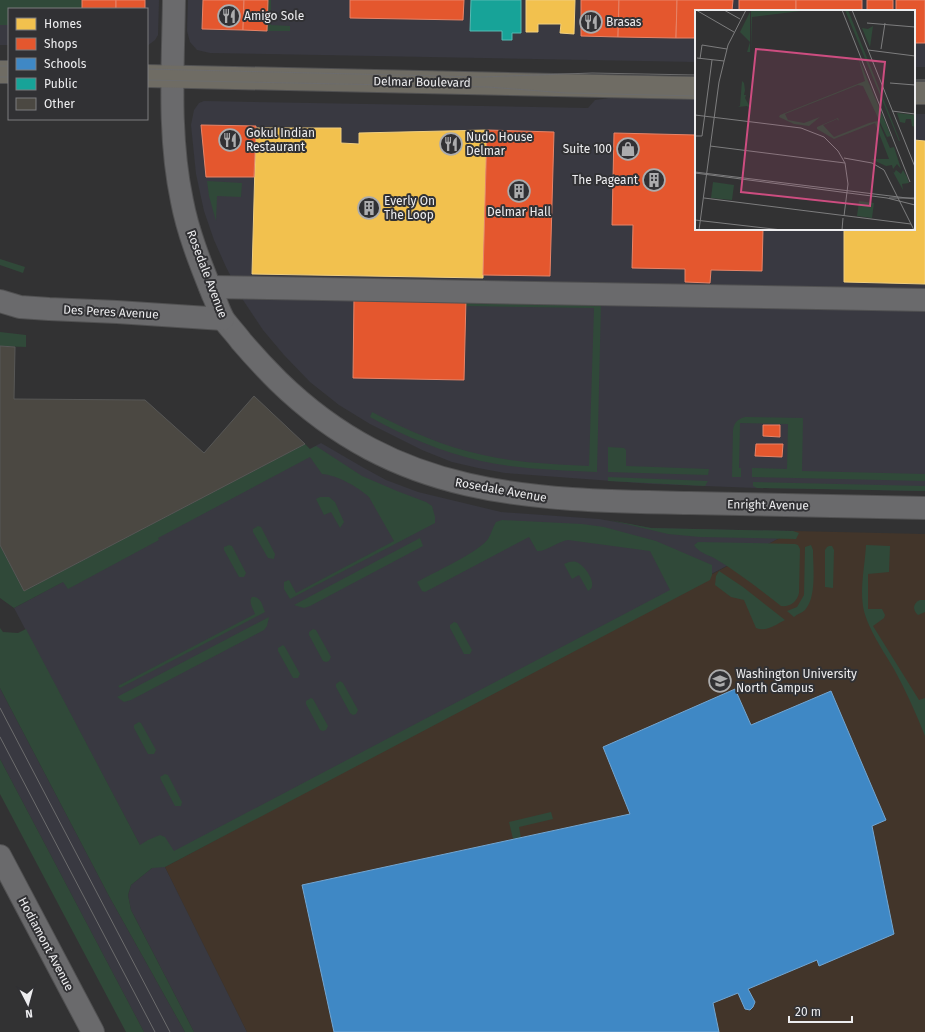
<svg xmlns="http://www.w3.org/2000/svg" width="925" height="1032" font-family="'Fira Sans',sans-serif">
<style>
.built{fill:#393941}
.education{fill:#42352a}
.green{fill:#304939}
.homes{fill:#f2c14e;stroke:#f0ce7e}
.shops{fill:#e4572e;stroke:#e78468}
.schools{fill:#3f88c5;stroke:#73a6d2}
.public{fill:#17a398;stroke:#57b9b2}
.building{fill:#4b4842;stroke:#575756}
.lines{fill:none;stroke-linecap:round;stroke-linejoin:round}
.minor-casing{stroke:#515152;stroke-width:24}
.major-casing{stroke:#515152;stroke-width:24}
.minor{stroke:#6a6a6c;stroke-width:22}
.major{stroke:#6f6c64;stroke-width:22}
.tram{stroke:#6c6c6d;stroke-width:1}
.labels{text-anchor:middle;stroke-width:4;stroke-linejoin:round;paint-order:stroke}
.poi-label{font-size:12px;fill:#ededef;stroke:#313134;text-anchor:start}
.street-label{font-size:12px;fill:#ededef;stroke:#313134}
.inset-road{fill:none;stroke:#7d7d7e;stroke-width:1}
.view{fill:#cd4d80;fill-opacity:0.15;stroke:#cd4d80;stroke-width:2}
.inset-edge{fill:none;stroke:#ededef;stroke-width:2}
</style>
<rect width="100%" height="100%" fill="#323233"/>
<g class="built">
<polygon points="0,0 159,0 158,35 155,40 147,46 147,9 9,9 9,45 0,45"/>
<polygon points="188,0 925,0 925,67 914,67 914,11 696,11 696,62 210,53 197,50 190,42 187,31"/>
<polygon points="610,98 696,100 696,229 914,229 914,114 925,114 925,491 757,488 652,484 505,473 478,468 452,462 422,450 370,424 339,405 310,382 284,355 263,330 243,300 226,267 214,240 204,211 196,174 191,125 194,110 199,103 204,101 588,108 595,100"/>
<polygon points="321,443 364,468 386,480 418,492 501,512 599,519 651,528 793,531 154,867 165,867 247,1032 194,1032 131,910 128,895 131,885 152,868 14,608"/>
<polygon points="0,688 109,896 185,1032 144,1032 0,759"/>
</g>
<polygon class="education" points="793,531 925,534 925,1032 247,1032 165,867"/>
<g class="green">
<polygon points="0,0 82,0 82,9 9,9 9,25 0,25"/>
<polygon points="268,0 271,0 271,25 290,26 290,31 267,31"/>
<polygon points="207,181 242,183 241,197 217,196 216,221 209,196"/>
<polygon points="0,259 25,267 23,273 0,265"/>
<path d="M 466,298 L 601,301 L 597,472 C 558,470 518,469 481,461 C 442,452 404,436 370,417 L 372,412 C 407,430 444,447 483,455 C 517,463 554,464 589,466 L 594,308 L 466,306 Z"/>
<polygon points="0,332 26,335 26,347 0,346"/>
<path d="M 745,417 L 803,418 L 802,471 L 925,474 L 925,481 L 752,477 L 752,468 L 787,469 L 788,424 L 740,423 L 739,468 L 741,468 L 741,477 L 732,477 L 733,430 C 734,422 738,419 745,417 Z"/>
<path d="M 305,444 L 310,449 L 316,446 L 362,476 L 397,491 L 426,502 L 432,506 L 435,517 L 435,523 L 290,599 L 284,589 L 284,582 L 289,580 L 296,593 L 394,541 L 369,497 C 358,487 337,475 322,474 L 310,457 L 158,538 L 159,540 L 68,589 L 63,582 L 14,608 L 0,598 L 0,545 L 24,591 Z"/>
<polygon points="608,447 624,448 626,450 626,466 709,469 708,475 608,472"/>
<polygon points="608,477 708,481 705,486 608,481"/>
<polygon points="753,482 925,486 925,491 757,488 753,486"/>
<polygon points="320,497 329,497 335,502 344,522 340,528 331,512 324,515 316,499"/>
<path d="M 502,520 L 582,524 L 604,527 L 656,541 L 712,565 L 712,575 L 710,580 L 165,867 L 152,868 L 131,885 L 128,895 L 131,910 L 194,1032 L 185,1032 L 109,896 L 0,688 L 0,628 L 3,632 L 18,633 L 26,629 L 140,845 L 148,840 L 160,835 L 165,837 L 174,851 L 670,590 L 650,551 L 568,540 C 558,541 546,552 537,551 L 529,537 L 425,592 L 422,591 L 417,582 C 433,573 479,552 488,539 C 491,534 493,527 496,522 Z"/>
<polygon points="609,520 651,528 793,531 799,533 796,539 700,537 668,534"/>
<polygon points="258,526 261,527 275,554 274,559 268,558 253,532 253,529"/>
<polygon points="420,538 423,546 310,606 304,608 294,605"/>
<path d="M 698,542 L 795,544 L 798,545 L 800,549 L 799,593 C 797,602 790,607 781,606 C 759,589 738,572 714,558 C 708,555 698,552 694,545 Z"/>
<polygon points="229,545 232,546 246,573 244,577 239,577 224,550 224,547"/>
<path d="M 811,545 L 813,550 C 813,566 817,597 805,610 C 802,613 797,614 794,617 L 787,611 L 797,607 L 804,595 L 805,547 Z"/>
<path d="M 866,545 L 890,546 L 889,572 L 868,574 L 868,609 L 882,609 L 885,615 L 884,618 L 873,626 L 919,700 L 925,698 L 925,736 C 916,713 906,691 894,669 C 884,652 866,626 863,606 C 860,586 865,565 866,545 Z"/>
<polygon points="829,546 832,546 834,550 833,588 825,587 825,550 827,547"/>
<path d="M 569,562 C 571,562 574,561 576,562 C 584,564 600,586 588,591 L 579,575 L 572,579 L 564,564 Z"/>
<path d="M 719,571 L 743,587 L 785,620 C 775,625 767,632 756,628 L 744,600 L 731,597 L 715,585 L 716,576 Z"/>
<path d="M 252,597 C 261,596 262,605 265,612 L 120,688 L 118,686 L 255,614 C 253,608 248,602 252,597 Z"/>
<path d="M 920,600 L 925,600 L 925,612 L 918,615 C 912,610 913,603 920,600 Z"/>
<polygon points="269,617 267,626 264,630 131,700 124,702 117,697"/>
<polygon points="454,622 457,623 472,650 470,654 464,654 450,628 450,625"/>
<polygon points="313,629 316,630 331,657 329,661 326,662 323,661 309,635 309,632"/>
<polygon points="283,645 285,647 300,674 298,678 293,678 278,651 278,648"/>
<polygon points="340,681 343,683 358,710 356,714 353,715 350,713 336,687 336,684"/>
<polygon points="311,698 313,699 328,726 326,730 323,731 320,730 306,704 306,701"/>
<polygon points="139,722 141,723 156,750 154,754 148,754 134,728 134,725"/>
<polygon points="0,759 144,1032 126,1032 0,794"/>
<polygon points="165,774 168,775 182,802 181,806 175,806 161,780 160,777"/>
<polygon points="551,812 553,819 519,827 521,838 513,839 509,822"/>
</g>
<g class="homes">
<polygon points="526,0 575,0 574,34 560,33 561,24 538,24 538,32 526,32"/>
<polygon points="256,128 341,128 341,143 359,144 359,133 487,130 483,278 252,274"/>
<polygon points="914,140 925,141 925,284 844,282 844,229 914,229"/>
</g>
<g class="shops">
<rect x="82" y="0" width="34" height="9"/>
<rect x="116" y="0" width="29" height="9"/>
<polygon points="203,0 244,0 243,30 202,29"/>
<polygon points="244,0 268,0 267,31 243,30"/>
<polygon points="350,0 464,0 463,20 350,18"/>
<polygon points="581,0 619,0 618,37 581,36"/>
<polygon points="619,0 677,0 676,38 618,37"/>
<polygon points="677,0 733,0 732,11 696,11 696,38 676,38"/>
<rect x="739" y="0" width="57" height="11"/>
<rect x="796" y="0" width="66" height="11"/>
<rect x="867" y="0" width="26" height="11"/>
<polygon points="896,0 925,0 925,43 914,43 914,11 896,11"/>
<polygon points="201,125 256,126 254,177 206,177"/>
<polygon points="487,130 554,132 550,276 483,275"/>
<polygon points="614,133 696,135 696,229 763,229 762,271 711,270 710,283 685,282 685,269 632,268 633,225 612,225"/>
<polygon points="354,297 466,298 464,380 353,378"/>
<polygon points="763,425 780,425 780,437 763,436"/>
<polygon points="756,444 783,444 782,457 755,456"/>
</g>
<polygon class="schools" points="735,689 751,725 831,691 886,820 872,826 894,934 819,966 817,960 748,989 755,1002 753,1007 750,1010 745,1009 738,993 713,1003 719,1032 334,1032 302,885 630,814 603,747"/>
<polygon class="public" points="471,0 521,0 521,33 512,33 512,40 502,40 502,31 470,31"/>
<polygon class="building" points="0,346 15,347 14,399 145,400 204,453 254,396 305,444 24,591 0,545"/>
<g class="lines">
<g class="minor-casing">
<g id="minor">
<path d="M 174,0 C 173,68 168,135 182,201 C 188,233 201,265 213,295 C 217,303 219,312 224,320 C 229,327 236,334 241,341 C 253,355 265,368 278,381 C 399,499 532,500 690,503 C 768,505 847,506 925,508"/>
<polyline points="210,287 925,300"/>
<polyline points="0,301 20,307 49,309 117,312 223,319"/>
<polyline points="0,856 93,1032"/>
</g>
</g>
<g class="major-casing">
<g id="major">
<polyline points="0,72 9,72"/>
<polyline points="147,76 696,88"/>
<polyline points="914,93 925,93"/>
</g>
</g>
<use href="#minor" class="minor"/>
<use href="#major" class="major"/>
<g class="tram">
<polyline points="0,66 9,66"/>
<polyline points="147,69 480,77 592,73 696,75"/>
<polyline points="0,77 9,77"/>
<polyline points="147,80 488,87 566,93 696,96"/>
<polyline points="914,80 925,80"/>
<polyline points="914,101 925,101"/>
<polyline points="0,708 170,1032"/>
<polyline points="0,737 155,1032"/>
</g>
</g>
<defs>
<g id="restaurant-ring" transform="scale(1.15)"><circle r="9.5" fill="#313134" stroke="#acacad" stroke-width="1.5"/><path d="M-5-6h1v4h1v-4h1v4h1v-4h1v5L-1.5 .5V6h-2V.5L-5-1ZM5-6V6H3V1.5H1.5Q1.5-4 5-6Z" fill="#acacad"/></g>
<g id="shop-ring" transform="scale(1.15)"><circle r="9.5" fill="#313134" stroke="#acacad" stroke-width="1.5"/><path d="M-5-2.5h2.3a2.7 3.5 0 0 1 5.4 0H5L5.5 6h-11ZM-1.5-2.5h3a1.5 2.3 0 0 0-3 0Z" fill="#acacad"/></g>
<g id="building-ring" transform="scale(1.15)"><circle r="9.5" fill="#313134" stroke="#acacad" stroke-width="1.5"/><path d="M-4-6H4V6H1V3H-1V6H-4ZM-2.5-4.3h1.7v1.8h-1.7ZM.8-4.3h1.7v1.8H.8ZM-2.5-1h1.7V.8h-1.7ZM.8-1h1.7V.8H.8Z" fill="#acacad"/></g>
<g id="university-ring" transform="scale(1.15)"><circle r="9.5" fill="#313134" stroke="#acacad" stroke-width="1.5"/><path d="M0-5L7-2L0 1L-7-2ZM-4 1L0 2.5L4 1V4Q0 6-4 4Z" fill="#acacad"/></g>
</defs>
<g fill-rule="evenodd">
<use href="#restaurant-ring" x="229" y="16"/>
<use href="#restaurant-ring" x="591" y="22"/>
<use href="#restaurant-ring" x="230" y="140"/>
<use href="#restaurant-ring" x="451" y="144"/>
<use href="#shop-ring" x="628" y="149"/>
<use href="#building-ring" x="654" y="180"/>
<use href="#building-ring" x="519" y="191"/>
<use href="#building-ring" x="369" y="208"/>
<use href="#university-ring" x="720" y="681"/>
</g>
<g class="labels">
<g class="poi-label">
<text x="244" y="20">Amigo Sole</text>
<text x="606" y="26">Brasas</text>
<text x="246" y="137">Gokul Indian<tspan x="246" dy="14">Restaurant</tspan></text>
<text x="466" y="141">Nudo House<tspan x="466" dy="14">Delmar</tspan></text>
<text x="612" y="153" text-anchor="end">Suite 100</text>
<text x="638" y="184" text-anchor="end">The Pageant</text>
<text x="384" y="205">Everly On<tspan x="384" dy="14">The Loop</tspan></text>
<text x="519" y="216" text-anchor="middle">Delmar Hall</text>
<text x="736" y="678">Washington University<tspan x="736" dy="14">North Campus</tspan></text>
</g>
<g class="street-label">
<text transform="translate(422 82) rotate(1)" y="4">Delmar Boulevard</text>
<text transform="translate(207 274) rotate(69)" y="4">Rosedale Avenue</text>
<text transform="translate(111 312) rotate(3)" y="4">Des Peres Avenue</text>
<text transform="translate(501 490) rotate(10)" y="4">Rosedale Avenue</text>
<text transform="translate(768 505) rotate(1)" y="4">Enright Avenue</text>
<text transform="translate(46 944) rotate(62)" y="4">Hodiamont Avenue</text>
</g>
</g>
<g transform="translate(695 10)">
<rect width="220" height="220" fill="#323233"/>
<path d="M 56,0 L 108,0 L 106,1 L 57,7 L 56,42 L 56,6 L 104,1 L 56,6 ZM 150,0 L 153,0 L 205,131 L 204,131 ZM 55,2 L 55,42 L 52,42 L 55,32 L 45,22 ZM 178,16 L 175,37 L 167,18 L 173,19 ZM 163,47 L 196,126 L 192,127 L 168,76 L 163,75 L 90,104 L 93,110 L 109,113 L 125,107 L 114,116 L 99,114 L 84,107 L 85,105 L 170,71 ZM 47,71 L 49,73 L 50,80 L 49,85 L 51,85 L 50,88 L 56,99 L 52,96 L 43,97 L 45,96 ZM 202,103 L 220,105 L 220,117 L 217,116 L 216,109 L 211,109 L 210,113 L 205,112 ZM 143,108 L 144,111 L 142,109 L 128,115 L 139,127 L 174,113 L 182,111 L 184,113 L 195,138 L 199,137 L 206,159 L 202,154 L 198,159 L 197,155 L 191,156 L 176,149 L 194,149 L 180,113 L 139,129 L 122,119 L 122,117 ZM 197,160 L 199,163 L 201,160 L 206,164 L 208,160 L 212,167 L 214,173 L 207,174 L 208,180 ZM 18,172 L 39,175 L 37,190 L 16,188 ZM 164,191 L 179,193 L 177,208 L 162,206 Z" fill="#304939"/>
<path class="inset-road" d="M 1,0 L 39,22M 29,0 L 45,9M 147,0 L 215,172M 157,0 L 220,157M 172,13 L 220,17M 186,39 L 190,13M 173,40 L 220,46M 2,48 L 29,51M 5,49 L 7,35 L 32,39M 195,73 L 220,75M 197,101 L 220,104M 0,105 L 106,118 L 129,127 L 143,141 L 150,153 L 153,174 L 149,206M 0,126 L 7,126 L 17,50M 15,136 L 150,153M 149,148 L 177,153 L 189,160 L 219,220M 0,162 L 220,189M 0,163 L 192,188 L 220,195M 9,188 L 216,214M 194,188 L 220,188M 0,210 L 87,220M 4,220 L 24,72 L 33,35 L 51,0M 147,220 L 148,208"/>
<path class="view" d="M 61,39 L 190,52 L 175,196 L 46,182 Z"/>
<rect width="220" height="220" class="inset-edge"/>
</g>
<rect x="8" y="8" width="140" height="112" fill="#313134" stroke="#7c7c7f"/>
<rect x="16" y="18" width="20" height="12" fill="#f2c14e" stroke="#7c7c7f"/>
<text x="44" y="28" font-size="12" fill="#ededef">Homes</text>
<rect x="16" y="38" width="20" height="12" fill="#e4572e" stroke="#7c7c7f"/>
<text x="44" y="48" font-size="12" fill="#ededef">Shops</text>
<rect x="16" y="58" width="20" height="12" fill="#3f88c5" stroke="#7c7c7f"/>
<text x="44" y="68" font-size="12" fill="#ededef">Schools</text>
<rect x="16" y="78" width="20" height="12" fill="#17a398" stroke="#7c7c7f"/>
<text x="44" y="88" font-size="12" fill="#ededef">Public</text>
<rect x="16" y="98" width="20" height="12" fill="#4b4842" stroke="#7c7c7f"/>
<text x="44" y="108" font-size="12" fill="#ededef">Other</text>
<g transform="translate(28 1004) rotate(174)" stroke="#313134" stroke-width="3" paint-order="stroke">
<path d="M0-3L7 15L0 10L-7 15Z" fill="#ededef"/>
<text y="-6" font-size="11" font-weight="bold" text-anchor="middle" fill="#ededef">N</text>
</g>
<path d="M789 1016v6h63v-6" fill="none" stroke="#ededef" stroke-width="2"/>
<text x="795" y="1016" font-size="12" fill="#ededef" stroke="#313134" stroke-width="3" paint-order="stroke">20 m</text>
</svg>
